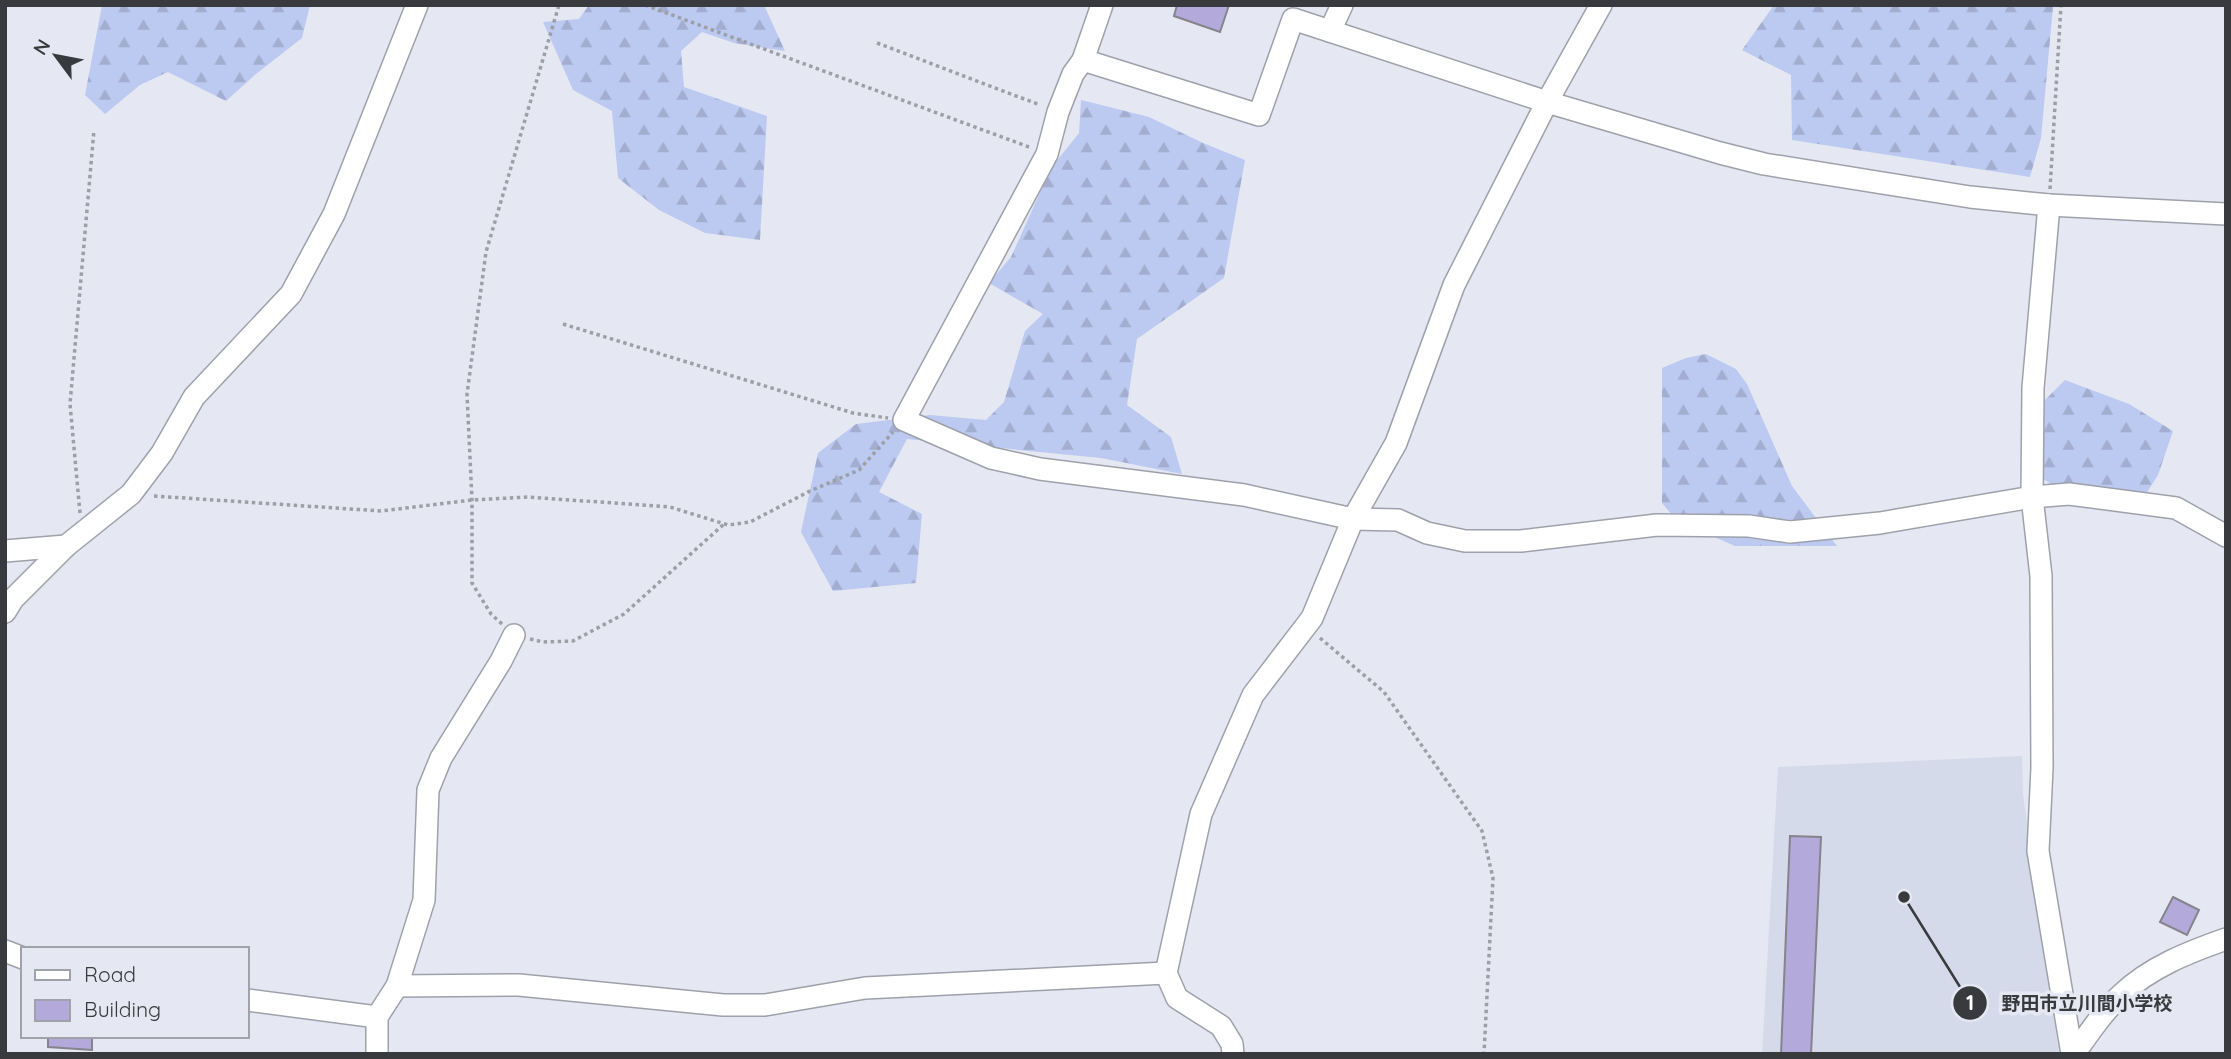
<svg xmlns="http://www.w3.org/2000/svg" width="2231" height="1059" font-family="Quicksand,'Noto Sans JP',sans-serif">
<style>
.built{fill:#d5daeb}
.forest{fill:url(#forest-firs)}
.building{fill:#b4a9db;stroke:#85838c;stroke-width:2}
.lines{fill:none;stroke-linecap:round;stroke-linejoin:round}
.street-casing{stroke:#9ea1aa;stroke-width:24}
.path{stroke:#9d9fa6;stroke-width:3.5;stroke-dasharray:3.5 3.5;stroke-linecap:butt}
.street{stroke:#fff;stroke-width:21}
.leader{fill:none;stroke:#393a3e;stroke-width:2.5}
.callout-dot{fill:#393a3e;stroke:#e5e8f2;stroke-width:2.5}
.mark-label{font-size:21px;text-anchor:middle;font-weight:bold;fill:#fff}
.callout-label{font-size:19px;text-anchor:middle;font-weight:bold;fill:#393a3e;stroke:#e5e8f2;stroke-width:7;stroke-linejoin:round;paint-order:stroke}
</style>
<defs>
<pattern id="forest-firs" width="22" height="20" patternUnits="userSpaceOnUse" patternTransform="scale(1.75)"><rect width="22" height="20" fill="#bcc9f1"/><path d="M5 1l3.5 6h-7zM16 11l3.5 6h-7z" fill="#a2add0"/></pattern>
</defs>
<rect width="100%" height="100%" fill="#e5e8f2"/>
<polygon class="built" points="2022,756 2023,794 2059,1054 1762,1054 1778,767"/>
<g class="forest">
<polygon points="102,5 310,5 302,38 256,74 226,101 168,72 140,85 105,114 85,95"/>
<polygon points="589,5 764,5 785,51 734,43 702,32 681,51 684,87 767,116 760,240 705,233 659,210 618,178 612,111 573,90 543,22 579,19"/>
<polygon points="1774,5 2057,5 2053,7 2041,138 2030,177 1792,140 1791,75 1742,50"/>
<polygon points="1081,100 1149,117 1203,143 1245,160 1224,278 1137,339 1127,405 1171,437 1182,474 1101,458 907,439 879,492 922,514 916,583 833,591 801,532 818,453 856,424 930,415 986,420 1004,402 1025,331 1043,314 989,283 1011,257 1051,168 1079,133"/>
<polygon points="1706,354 1736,369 1747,384 1792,486 1837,546 1735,546 1677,521 1662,503 1662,368 1686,358"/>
<polygon points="2065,380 2129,404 2173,431 2158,475 2139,505 2056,487 2026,468 2041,404"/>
</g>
<g class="building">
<polygon points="1177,5 1229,5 1220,32 1174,16"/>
<polygon points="1790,836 1821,837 1811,1054 1781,1054"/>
<polygon points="2173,897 2199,910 2187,935 2160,922"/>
<polygon points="48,1036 92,1036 92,1050 48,1047"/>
</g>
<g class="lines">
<g class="street-casing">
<g id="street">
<polyline points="1102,5 1083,60 1073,74 1058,112 1047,154 904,420 991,458 1040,469 1244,495 1353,519 1398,520 1427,533 1465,541 1521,541 1657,525 1749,526 1790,532 1880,523 2032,497 2069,494 2176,508 2226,536"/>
<polyline points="1330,31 1342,5"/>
<polyline points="1083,60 1259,115 1293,19 1547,102 1720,153 1764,164 1970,197 2049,205 2226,214"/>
<polyline points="2049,205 2033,388 2032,497 2041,576 2042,768 2038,851 2072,1054"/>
<polyline points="5,551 66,546"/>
<polyline points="5,612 13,599 66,546 131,494 162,453 194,397 291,294 334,214 417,5"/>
<polyline points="5,951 23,958"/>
<polyline points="397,986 519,985 723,1005 765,1005 865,988 1166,973"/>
<polyline points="247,1000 377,1017"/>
<polyline points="377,1054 377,1017 397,986 424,900 428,790 441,758 501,661 514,635"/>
<polyline points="1233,1054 1232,1044 1221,1026 1177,998 1166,973 1201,814 1253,695 1312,618 1353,519 1396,443 1454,285 1547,102 1601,5"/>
<path d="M 2074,1054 C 2089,1033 2103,1012 2121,995 C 2150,967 2189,952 2226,939"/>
</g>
</g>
<g class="path">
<polyline points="645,5 1029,147"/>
<polyline points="877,43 1040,105"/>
<polyline points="2050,189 2061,5"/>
<polyline points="563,324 853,413 888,418"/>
<polyline points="154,496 381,511 472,500 528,497 670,507 728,525 750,522 810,491 859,470 893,432"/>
<polyline points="80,513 70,404 94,130"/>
<polyline points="502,624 491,614 472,583 472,500 467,394 486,252 559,5"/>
<polyline points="1320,638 1384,692 1482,831 1493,878 1484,1054"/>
<polyline points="530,639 543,642 573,641 624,614 724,524"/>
</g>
<use href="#street" class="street"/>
</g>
<path class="leader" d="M1904 897L1970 1003"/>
<g class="callout-dot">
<circle cx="1904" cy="897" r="7"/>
<circle cx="1970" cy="1003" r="18"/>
</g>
<g class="mark-label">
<text x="1970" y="1010">1</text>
</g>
<g class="callout-label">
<text x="2087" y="1010">野田市立川間小学校</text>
</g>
<rect width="2231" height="1059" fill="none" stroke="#393a3e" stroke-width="14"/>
<rect x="21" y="947" width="228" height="91" fill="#e5e8f2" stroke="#a0a2aa" stroke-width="2"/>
<rect x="35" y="970" width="35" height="10" fill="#ffffff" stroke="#a0a2aa" stroke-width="2"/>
<text x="84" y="982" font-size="21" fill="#393a3e">Road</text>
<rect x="35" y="1000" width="35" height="21" fill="#b4a9db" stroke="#a0a2aa" stroke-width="2"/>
<text x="84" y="1017" font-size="21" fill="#393a3e">Building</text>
<g transform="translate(56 56) rotate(302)" stroke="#e5e8f2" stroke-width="5" paint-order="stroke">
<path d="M0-5L12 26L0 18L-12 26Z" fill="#393a3e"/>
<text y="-10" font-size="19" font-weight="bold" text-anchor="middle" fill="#393a3e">N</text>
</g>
</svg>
